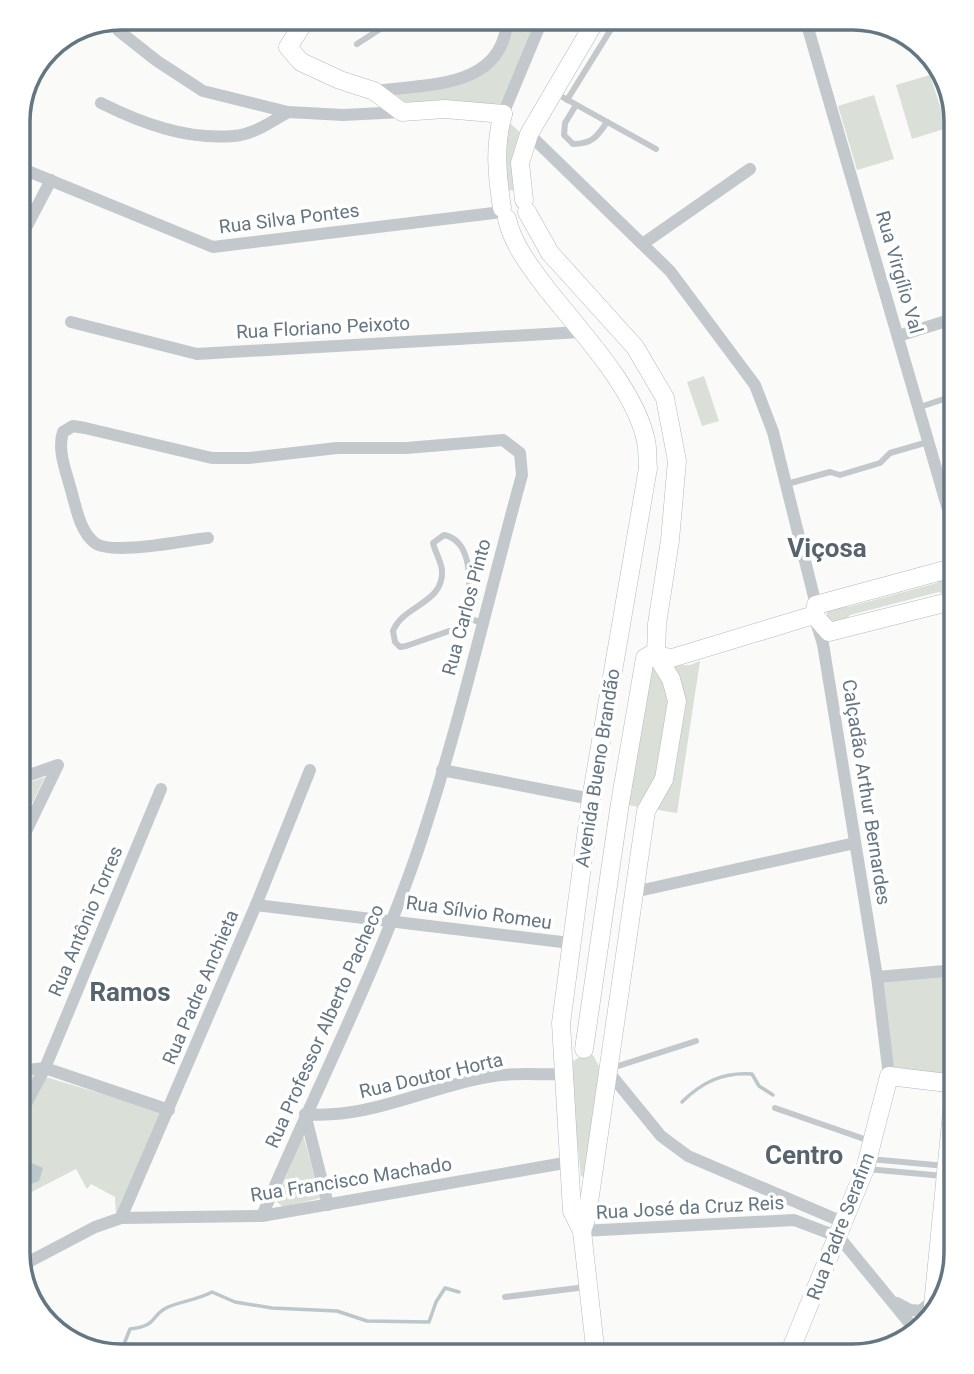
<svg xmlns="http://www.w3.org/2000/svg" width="974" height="1374" font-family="Roboto,sans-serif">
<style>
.green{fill:#dadfd7}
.water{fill:#bbc7cb}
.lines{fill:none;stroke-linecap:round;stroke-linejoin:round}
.stream{stroke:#bbc7cb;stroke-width:3.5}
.secondary-casing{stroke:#b3babf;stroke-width:19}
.lane{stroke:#c3c8cc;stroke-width:6}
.street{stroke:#c3c8cc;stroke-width:12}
.secondary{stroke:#fff;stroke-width:18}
.labels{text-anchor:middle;stroke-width:7;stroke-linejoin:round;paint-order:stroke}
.street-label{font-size:19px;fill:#657683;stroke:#fff}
.district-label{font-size:26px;font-weight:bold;fill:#57646e;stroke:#fff}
.rim{fill:none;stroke:#657683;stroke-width:3.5}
</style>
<rect width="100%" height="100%" fill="#fafaf8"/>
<g class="green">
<polygon points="511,18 536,18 502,110 405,104 393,92 492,66"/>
<polygon points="930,75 947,128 912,139 896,85"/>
<polygon points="874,95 894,159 857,170 838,106"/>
<polygon points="504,118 523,135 519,190 501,191"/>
<polygon points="704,376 719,421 702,426 687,382"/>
<polygon points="954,575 956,592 947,595 939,592 850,615 844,622 833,623 827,617 827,611 839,604 848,607 937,583 941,576"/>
<polygon points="700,661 677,813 621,804 642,666 690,665"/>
<polygon points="45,777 25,818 18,821 18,786"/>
<polygon points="953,971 946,1083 889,1075 879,979"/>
<polygon points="585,1054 593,1055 601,1070 586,1174 581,1177 570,1071 573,1061"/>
<polygon points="39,1075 163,1112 116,1216 115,1197 91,1184 87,1189 76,1169 18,1199 18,1078"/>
<polygon points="303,1135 321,1198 283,1207 276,1201"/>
</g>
<polygon class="water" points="29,1162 43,1168 39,1181 18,1189"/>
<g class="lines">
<g class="stream">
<path d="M 682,1102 C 702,1082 723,1072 752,1074 L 759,1086 L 773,1095"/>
<path d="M 110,1355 L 120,1354 L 130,1329 C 160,1325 149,1316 168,1307 C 182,1301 197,1300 212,1292 L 235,1302 L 272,1308 L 337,1311 L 367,1321 L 429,1322 L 436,1302 L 445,1288 L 459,1292"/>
</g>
<g class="secondary-casing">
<g id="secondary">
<polyline points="307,18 288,47 301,62 340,80 374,91 402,112 445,109 503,114"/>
<polyline points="524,200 520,163 529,134 597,18"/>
<path d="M 502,208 C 497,175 494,146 503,114"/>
<polyline points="527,212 550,253 635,347 665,398 677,461 670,540 657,624 656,655"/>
<path d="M 507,219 C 513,245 531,268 547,289 C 580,331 635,388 646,441 C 648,449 647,460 648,468 L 591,799 L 561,1023 L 572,1211 L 582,1231 L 596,1356"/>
<polyline points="956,600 829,632 814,615 816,605 956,567"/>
<polyline points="584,1049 620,803 645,658 650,655 672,658 814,615"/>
<polyline points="582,1231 587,1216 646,811 664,779 677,701 671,679 656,655"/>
<polyline points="932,1316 956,1071"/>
<polyline points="788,1356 865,1169 889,1076 956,1084"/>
</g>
</g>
<g class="lane">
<polyline points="485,20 506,18"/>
<polyline points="357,44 397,18"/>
<polyline points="557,94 656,149"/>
<polyline points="567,100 618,18"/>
<path d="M 576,105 L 565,123 L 564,135 L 573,144 C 592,144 597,137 607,122"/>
<polyline points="920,407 956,395"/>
<polyline points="787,484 830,472 840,475 880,463 890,453 928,442"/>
<path d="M 469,619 L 455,629 L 406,646 L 400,647 L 395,642 L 393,631 C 404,604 444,604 442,570 C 441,561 435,552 433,543 L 444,535 C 477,542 468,593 469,619 L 481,622"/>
<polyline points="612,1068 696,1041"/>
<polyline points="946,1081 953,970"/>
<polyline points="775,1108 870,1141"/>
<polyline points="870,1159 946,1166"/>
<polyline points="867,1169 944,1176"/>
<polyline points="505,1297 586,1287"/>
</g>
<g class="street">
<polyline points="805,18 956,537"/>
<polyline points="113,21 119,31 157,61 203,91 288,112 343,115 402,112"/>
<path d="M 374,91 C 427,84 505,89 507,18"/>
<path d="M 101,103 C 141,123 186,140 233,136 C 253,135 271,122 288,112"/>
<polyline points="503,114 543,18"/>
<polyline points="529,134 670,271 755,385 773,432 816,605"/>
<polyline points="18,167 213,247 502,212"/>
<polyline points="18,243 51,180"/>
<polyline points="644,243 750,169"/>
<polyline points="71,322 197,354 580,332"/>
<polyline points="898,336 956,318"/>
<path d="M 208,538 C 185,540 113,556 95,543 C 80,532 76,507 71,490 C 66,471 57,450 63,432 L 73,426 L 85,428 L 212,458 L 249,458 L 337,448 L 406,448 L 503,440 L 520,453 L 522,475 C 488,598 460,724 420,844 C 377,972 314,1092 262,1216"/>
<polyline points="816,622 823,644 877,977"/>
<polyline points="442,770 591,799"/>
<polyline points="18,848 58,765 18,779"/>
<polyline points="634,892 855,843"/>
<polyline points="256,905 570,943"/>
<polyline points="607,1070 661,1136 688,1156 845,1223"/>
<polyline points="18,1071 45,1068 169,1110"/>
<polyline points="889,1076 877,977 956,970"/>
<polyline points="18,1119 45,1068 161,789"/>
<path d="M 328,1205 L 305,1114 C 373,1120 434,1083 501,1075 C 522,1073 544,1075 566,1074"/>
<polyline points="121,1218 256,905 310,770"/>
<polyline points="582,1231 794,1220 839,1237 916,1331"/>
<polyline points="21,1266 95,1227 121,1218 262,1216 570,1162"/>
<polyline points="897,1303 910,1310 921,1311 932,1301"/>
<polyline points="792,1345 819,1356"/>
</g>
<use href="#secondary" class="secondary"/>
</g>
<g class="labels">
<g class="street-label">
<text transform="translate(289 218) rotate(-7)" y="7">Rua Silva Pontes</text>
<text transform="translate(900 272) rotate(74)" y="7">Rua Virgílio Val</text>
<text transform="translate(323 327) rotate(-3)" y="7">Rua Floriano Peixoto</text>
<text transform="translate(466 607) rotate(-75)" y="7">Rua Carlos Pinto</text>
<text transform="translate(597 768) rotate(-81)" y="7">Avenida Bueno Brandão</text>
<text transform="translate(867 792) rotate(81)" y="7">Calçadão Arthur Bernardes</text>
<text transform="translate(479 912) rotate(8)" y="7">Rua Sílvio Romeu</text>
<text transform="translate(85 921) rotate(-67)" y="7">Rua Antônio Torres</text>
<text transform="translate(200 987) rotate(-67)" y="7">Rua Padre Anchieta</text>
<text transform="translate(324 1026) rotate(-66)" y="7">Rua Professor Alberto Pacheco</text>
<text transform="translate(431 1075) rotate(-13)" y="7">Rua Doutor Horta</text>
<text transform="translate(351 1179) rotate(-9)" y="7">Rua Francisco Machado</text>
<text transform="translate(690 1207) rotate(-3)" y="7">Rua José da Cruz Reis</text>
<text transform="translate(840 1226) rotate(-69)" y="7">Rua Padre Serafim</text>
</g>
<g class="district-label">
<text x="827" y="557">Viçosa</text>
<text x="130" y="1001">Ramos</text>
<text x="804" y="1164">Centro</text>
</g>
</g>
<path d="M0 0H974V1374H0ZM121 30H853A91 91 0 0 1 944 121V1253A91 91 0 0 1 853 1344H121A91 91 0 0 1 30 1253V121A91 91 0 0 1 121 30Z" fill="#fff" fill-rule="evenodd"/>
<path class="rim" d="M121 30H853A91 91 0 0 1 944 121V1253A91 91 0 0 1 853 1344H121A91 91 0 0 1 30 1253V121A91 91 0 0 1 121 30Z"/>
</svg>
